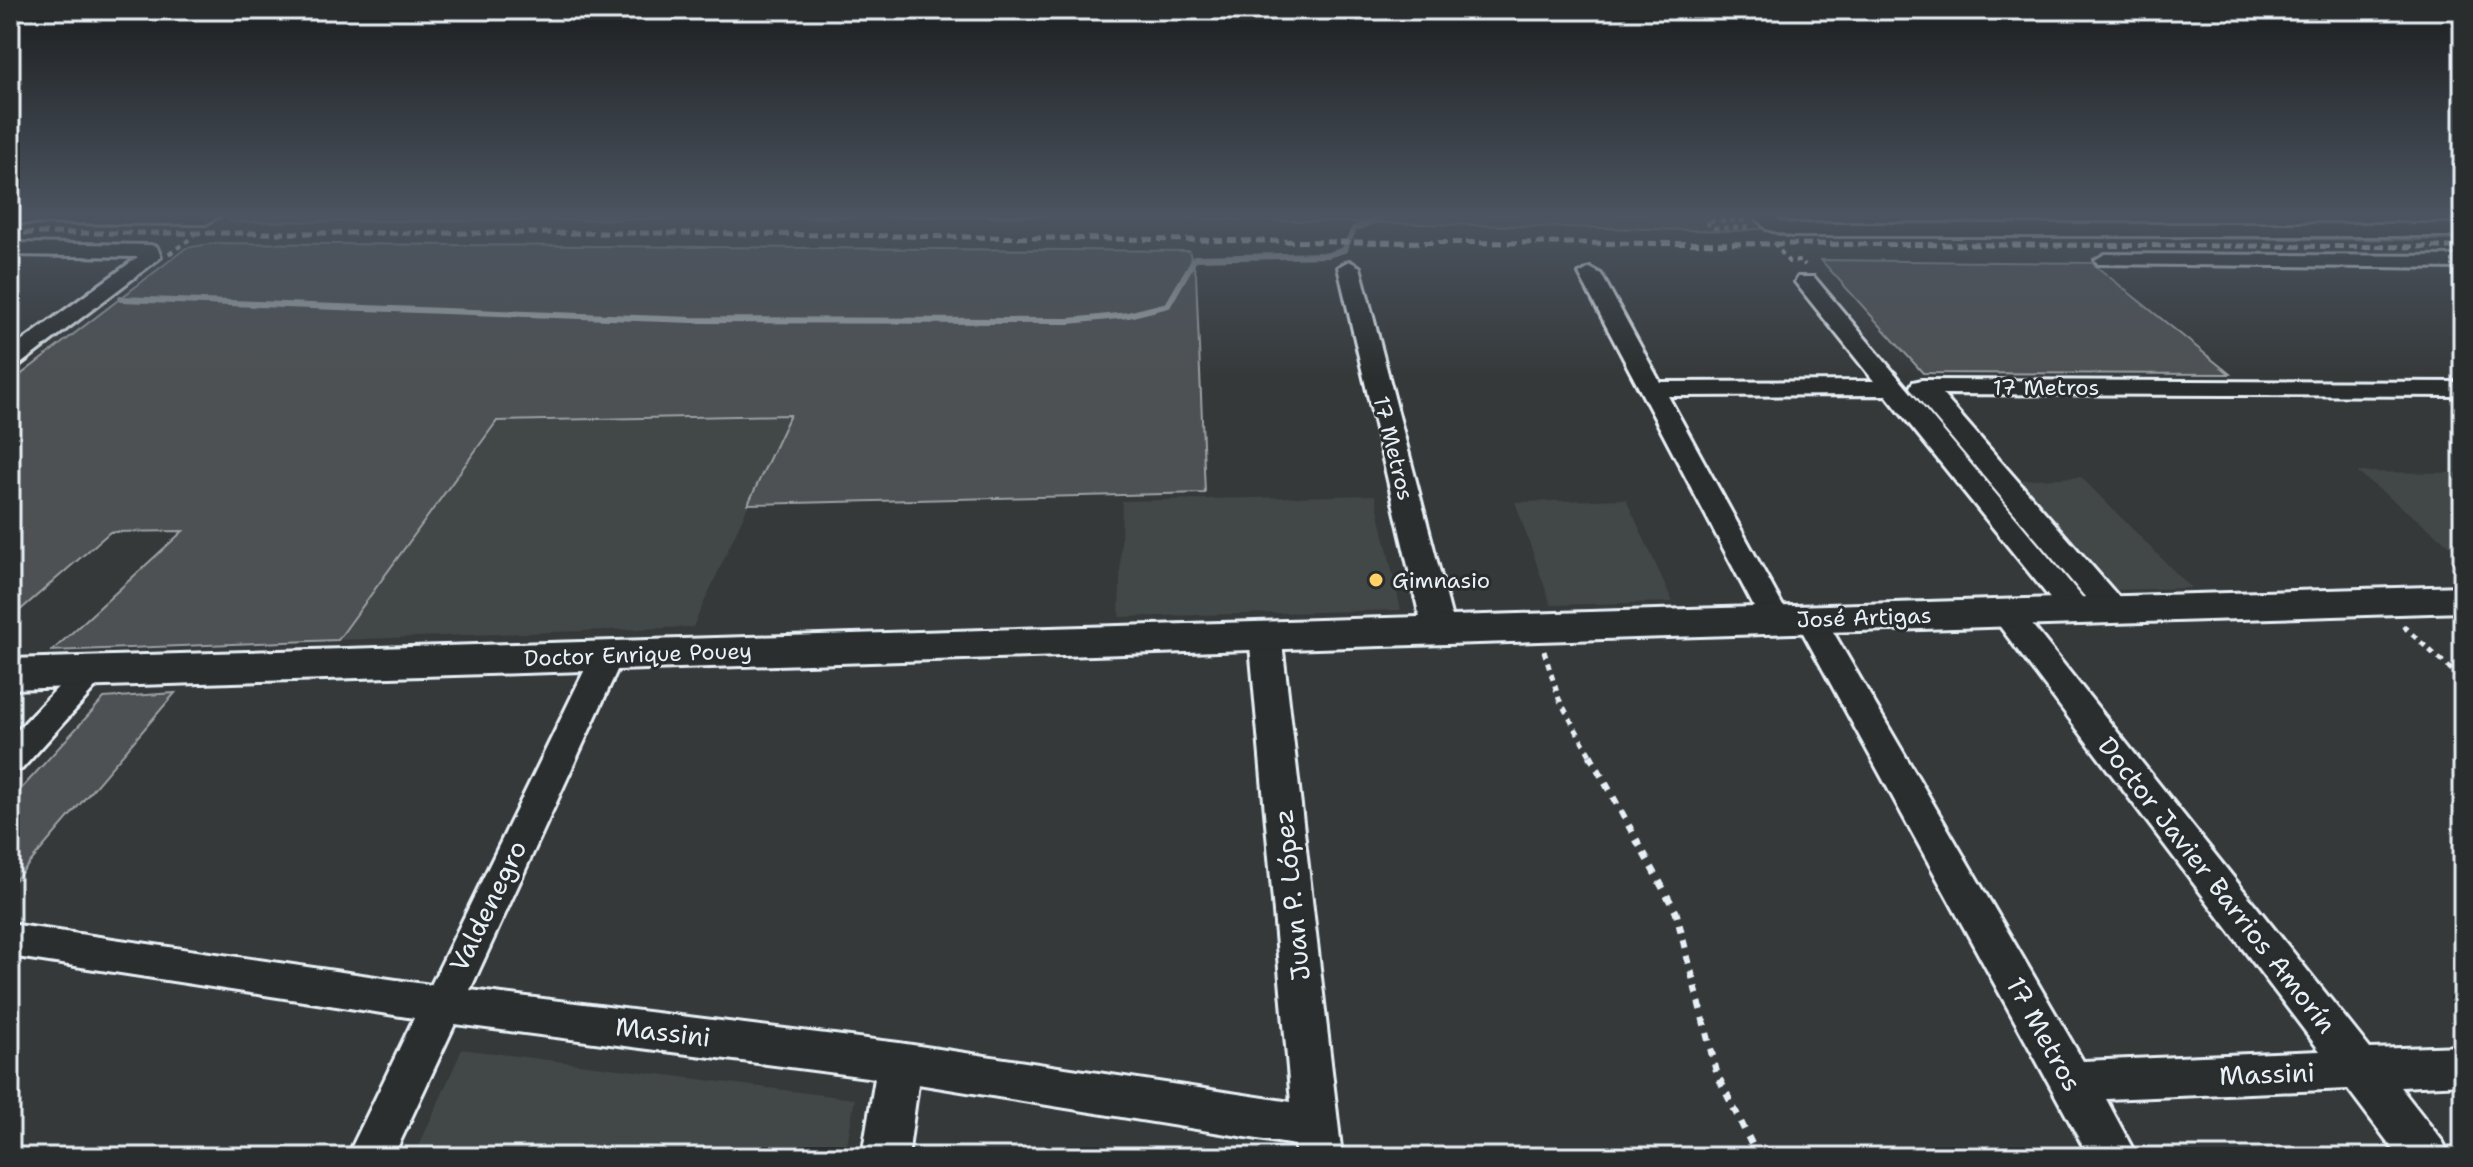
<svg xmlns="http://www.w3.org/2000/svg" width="2473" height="1167" font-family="'Shantell Sans',sans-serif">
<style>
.built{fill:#424647}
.green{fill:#4d5152;stroke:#9aa1a5;stroke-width:2}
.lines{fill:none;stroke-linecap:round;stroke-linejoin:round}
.stream{stroke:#a0a7ac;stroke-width:6}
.street-casing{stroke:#e8f1f8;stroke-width:6}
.secondary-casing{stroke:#e8f1f8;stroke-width:6}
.path-far2{stroke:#e8f1f8;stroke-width:4;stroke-dasharray:5 5;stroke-linecap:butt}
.path-far1{stroke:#e8f1f8;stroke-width:5;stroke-dasharray:6 6;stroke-linecap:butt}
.path{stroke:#e8f1f8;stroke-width:7;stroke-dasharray:8 8;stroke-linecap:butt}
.street{fill:#2a2d2e;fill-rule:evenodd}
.secondary{fill:#2a2d2e;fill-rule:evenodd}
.rail{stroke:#e8f1f8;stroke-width:5;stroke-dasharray:9 5;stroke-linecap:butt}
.poi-dot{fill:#ffd166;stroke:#2a2d2e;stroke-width:3}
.labels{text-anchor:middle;stroke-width:6;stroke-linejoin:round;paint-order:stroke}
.street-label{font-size:22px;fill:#e8f1f8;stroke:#2a2d2e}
.poi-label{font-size:22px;fill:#e8f1f8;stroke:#2a2d2e;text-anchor:start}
.near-street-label{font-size:26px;fill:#e8f1f8;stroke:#2a2d2e}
</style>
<rect width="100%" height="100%" fill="#35393a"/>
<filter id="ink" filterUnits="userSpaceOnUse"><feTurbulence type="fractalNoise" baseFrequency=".0125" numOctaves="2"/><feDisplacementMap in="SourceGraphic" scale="16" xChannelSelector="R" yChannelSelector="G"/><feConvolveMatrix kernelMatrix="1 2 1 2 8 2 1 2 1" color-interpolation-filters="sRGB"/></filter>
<g filter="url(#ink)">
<g class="built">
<polygon points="790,414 693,627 338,640 497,421"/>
<polygon points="2357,472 2463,473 2463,556"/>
<polygon points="2081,477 2191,588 2112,590 2011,480"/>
<polygon points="1375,495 1401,610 1119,617 1122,501"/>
<polygon points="1626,499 1673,602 1551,605 1515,502"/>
<polygon points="462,1049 855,1099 845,1157 414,1157"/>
</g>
<g class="green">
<polygon points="228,215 1755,215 1767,228 1736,231 1080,216 233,222 225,217"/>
<polygon points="1789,234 2463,235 2463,240 1788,236"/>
<polygon points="216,243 1189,251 1196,274 1205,493 748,504 790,415 497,421 338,640 52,651 183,531 110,532 10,619 10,383 186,248"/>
<polygon points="1821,260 2092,263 2230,374 1923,373"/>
<polygon points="175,693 10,886 10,801 104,698"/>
</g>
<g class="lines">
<polyline class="stream" points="121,299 692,320 1069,321 1128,315 1168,305 1195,258 1328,255 1344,250 1354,229 1388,215"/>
<g class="street-casing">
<g id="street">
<polygon points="10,215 221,215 206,224 10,223"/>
<polygon points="1754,215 1775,215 1780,221 1792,224 2463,224 2463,236 1792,236 1766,229"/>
<polygon points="10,243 150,245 157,247 161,257 18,366 10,368 10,350 138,257 10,255"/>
<polygon points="2105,254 2463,256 2463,268 2098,264 2095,260"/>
<polygon points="1349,261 1360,267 1455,630 1450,637 1439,640 1428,637 1423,630 1338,267"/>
<polygon points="1590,268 1601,274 1660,382 1874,381 1795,282 1798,277 1814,277 2087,603 2091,610 2087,617 2076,620 2065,617 1886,395 1668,396 1790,619 1786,626 1775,629 1764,626 1579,274"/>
<polygon points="1922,380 2463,382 2463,396 1942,394 2123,602 2127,609 2123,616 2112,619 2101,616 1913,392 1910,387 1913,382"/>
<polygon points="2006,603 2017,606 2370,1049 2463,1046 2463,1084 2400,1087 2443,1142 2450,1157 2399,1157 2348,1089 2106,1099 2137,1157 2089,1157 1795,618 1799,611 1810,608 1821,611 1825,618 2083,1061 2320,1051 1995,620 1991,613 1995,606"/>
<polygon points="1265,624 1276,627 1281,634 1342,1157 1296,1157 1295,1145 918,1084 908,1157 862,1157 875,1078 455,1024 393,1157 347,1157 414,1018 10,956 10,924 431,985 592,655 597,648 608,644 619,648 624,655 470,990 899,1043 1291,1102 1249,634 1254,627"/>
<polygon points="91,661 102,664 107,672 102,680 22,769 10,773 10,738 80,664"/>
</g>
</g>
<g class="secondary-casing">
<polygon id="secondary" points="2463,586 2463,612 10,689 10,659"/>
</g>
<g class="path-far2">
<polyline points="1745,220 1706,221 1711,228 1749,227"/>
<polyline points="1774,243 1789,262 1801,261 1805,265"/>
<polyline points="169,254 194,236"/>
</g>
<g class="path-far1">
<polyline points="2403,626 2463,680"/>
<polyline points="1544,651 1559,699 1591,757"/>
</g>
<polyline class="path" points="1590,755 1676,912 1717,1074 1758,1157"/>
<use href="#street" class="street"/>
<use href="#secondary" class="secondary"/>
<polyline class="rail" points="10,233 682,233 1339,242 2463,247"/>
</g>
</g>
<linearGradient id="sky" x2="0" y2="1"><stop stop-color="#1d1f20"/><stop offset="0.57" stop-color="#4b5460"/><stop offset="1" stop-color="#4b5460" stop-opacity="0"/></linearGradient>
<rect width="2473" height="378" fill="url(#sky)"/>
<circle class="poi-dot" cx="1376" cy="580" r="8"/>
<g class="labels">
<g class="street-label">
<text x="2046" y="395">17 Metros</text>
<text transform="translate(1394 448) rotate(76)" y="8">17 Metros</text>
<text transform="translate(1864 617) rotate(-2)" y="8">José Artigas</text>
<text transform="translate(638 654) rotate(-2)" y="8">Doctor Enrique Pouey</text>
</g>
<g class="poi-label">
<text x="1392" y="588">Gimnasio</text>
</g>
<g class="near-street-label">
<text transform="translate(2217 885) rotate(52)" y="9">Doctor Javier Barrios Amorín</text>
<text transform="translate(1292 895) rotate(-96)" y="9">Juan P. López</text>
<text transform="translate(488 906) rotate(-64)" y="9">Valdenegro</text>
<text transform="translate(663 1032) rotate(7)" y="9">Massini</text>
<text transform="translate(2044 1034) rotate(61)" y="9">17 Metros</text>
<text transform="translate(2267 1074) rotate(-2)" y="9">Massini</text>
</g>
</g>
<rect width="2473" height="1167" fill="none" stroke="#2a2d2e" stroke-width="40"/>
<rect x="20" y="20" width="2433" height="1127" fill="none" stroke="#e8f1f8" stroke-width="3" filter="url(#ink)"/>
</svg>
